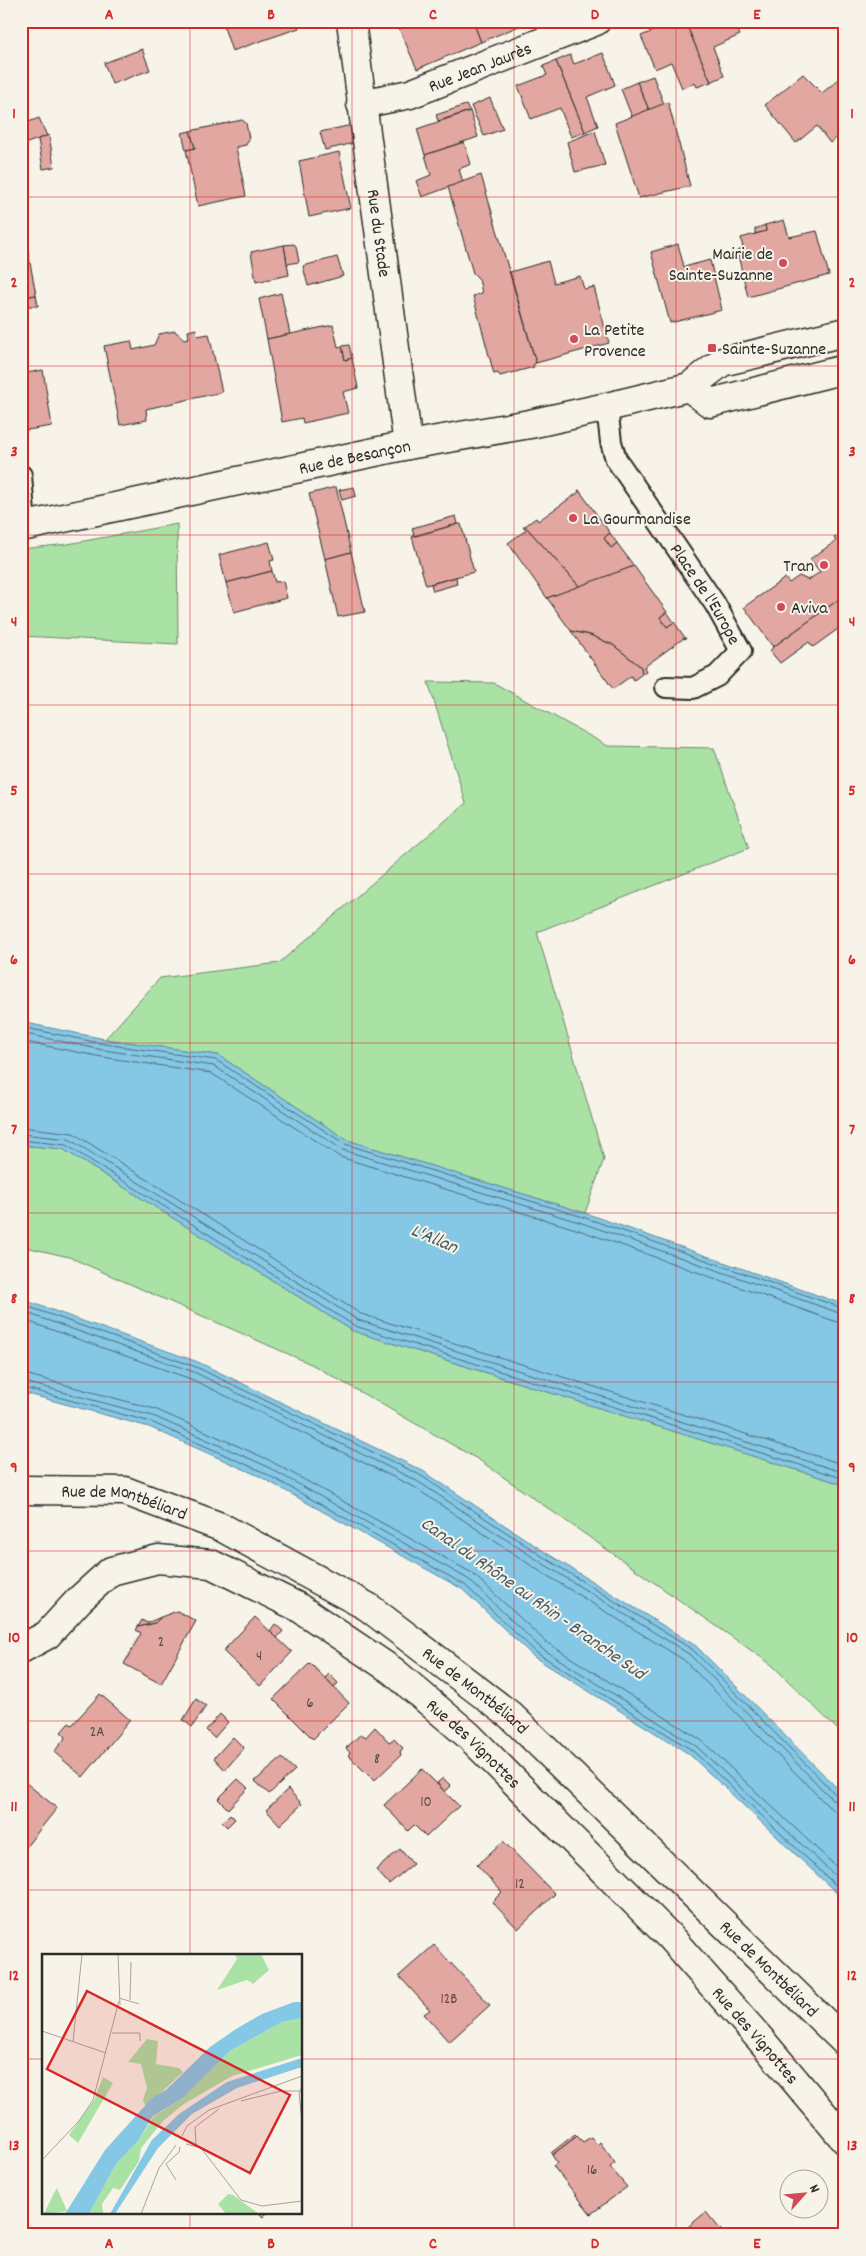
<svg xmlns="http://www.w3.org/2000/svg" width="866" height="2256" font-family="Dekko,sans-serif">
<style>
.green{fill:#aae2a5;stroke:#6a8668}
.water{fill:#85c8e6;stroke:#61899b}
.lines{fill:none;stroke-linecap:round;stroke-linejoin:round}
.shore{stroke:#4f6a76;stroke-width:1}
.building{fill:#e1a7a0;stroke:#2b2b2b}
.service-casing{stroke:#2b2b2b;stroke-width:24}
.minor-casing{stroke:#2b2b2b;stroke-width:31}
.secondary-casing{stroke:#2b2b2b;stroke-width:31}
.service{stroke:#f7f3e8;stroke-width:20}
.minor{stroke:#f7f3e8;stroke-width:28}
.secondary{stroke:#f7f3e8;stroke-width:28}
.grid{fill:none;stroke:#d62828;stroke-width:1;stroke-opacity:0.55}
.poi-dot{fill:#d1495b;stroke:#f7f3e8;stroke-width:2}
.labels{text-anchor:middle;stroke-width:4;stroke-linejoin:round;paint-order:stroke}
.number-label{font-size:15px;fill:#584a48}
.street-label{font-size:18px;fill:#2b2b2b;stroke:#f7f3e8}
.poi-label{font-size:18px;fill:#2b2b2b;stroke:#f7f3e8;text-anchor:start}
.water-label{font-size:19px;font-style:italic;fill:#465a63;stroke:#f7f3e8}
.inset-road{fill:none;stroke:#a5a39c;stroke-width:1}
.view{fill:#d62828;fill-opacity:0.15;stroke:#d62828;stroke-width:2.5}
.inset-edge{fill:none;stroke:#2b2b2b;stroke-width:2.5}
.neatline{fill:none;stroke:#d62828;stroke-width:2}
.grid-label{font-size:16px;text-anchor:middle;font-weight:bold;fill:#d62828}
</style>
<rect width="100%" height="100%" fill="#f7f3e8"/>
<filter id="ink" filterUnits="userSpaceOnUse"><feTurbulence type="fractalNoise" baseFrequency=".02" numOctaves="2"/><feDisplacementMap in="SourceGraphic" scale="10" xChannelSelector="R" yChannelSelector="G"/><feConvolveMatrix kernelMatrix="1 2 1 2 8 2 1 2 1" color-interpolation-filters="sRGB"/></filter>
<g filter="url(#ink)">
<g class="green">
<polygon points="177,524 178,644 21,636 21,549 68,544"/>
<polygon points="428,682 494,683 608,746 714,748 749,848 537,932 604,1159 585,1213 347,1140 218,1055 105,1039 160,978 279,963 466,803"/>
<polygon points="21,1145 63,1149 353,1331 845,1485 845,1737 772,1665 479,1460 313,1365 69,1257 21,1246"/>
</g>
<g class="water">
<polygon points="21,1022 105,1039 218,1055 347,1140 585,1213 845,1305 845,1485 353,1331 63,1149 21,1145"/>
<polygon points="21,1299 198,1362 423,1471 548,1554 696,1646 845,1796 845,1901 689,1754 534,1657 462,1589 259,1476 149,1427 21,1392"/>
</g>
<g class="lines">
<g class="shore">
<polyline points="21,1027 104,1044 216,1060 345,1144 583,1217 845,1309"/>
<polyline points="21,1033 103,1050 214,1066 343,1150 582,1223 845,1315"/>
<polyline points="21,1041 102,1057 211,1073 340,1157 579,1230 837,1322 845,1323"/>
<polyline points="21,1127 73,1133 361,1314 845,1465"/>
<polyline points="21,1134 69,1139 358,1320 845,1473"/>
<polyline points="21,1140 66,1145 355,1326 845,1479"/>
<polyline points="21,1304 196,1367 420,1475 545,1558 693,1650 839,1798 845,1799"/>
<polyline points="21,1311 194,1372 417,1481 542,1563 689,1654 835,1802 845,1806"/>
<polyline points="21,1319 191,1379 414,1487 538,1570 684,1660 829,1807 837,1812 845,1813"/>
<polyline points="21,1373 155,1409 267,1459 472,1573 546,1642 701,1740 845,1875"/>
<polyline points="21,1381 153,1416 264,1465 468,1579 541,1648 696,1746 845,1885"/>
<polyline points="21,1387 151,1422 261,1471 465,1585 537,1653 692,1750 845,1894"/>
</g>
</g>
<g class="building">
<polygon points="222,21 297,21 299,28 232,51"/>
<polygon points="409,21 473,21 481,42 417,69 398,26"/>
<polygon points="473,21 531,21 481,42"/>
<polygon points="670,21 685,21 711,82 697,87 695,83 682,88 671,62 655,69 641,36 671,24"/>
<polygon points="685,21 734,21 740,35 713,47 724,76 711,82"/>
<polygon points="142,49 150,70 112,84 104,63"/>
<polygon points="603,53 615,85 587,97 598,126 585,132 556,61 570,55 574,64"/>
<polygon points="556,61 585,132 571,137 560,108 531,119 518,86 547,75 543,66"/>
<polygon points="803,74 822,93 845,74 845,131 830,143 817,126 796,143 765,105"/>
<polygon points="653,76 664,104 649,110 637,82"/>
<polygon points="637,82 649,110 632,117 621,89"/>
<polygon points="490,98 503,129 484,136 471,106"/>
<polygon points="668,102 690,186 639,198 615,123"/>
<polygon points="466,105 470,111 438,121 436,115"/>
<polygon points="470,111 478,137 425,155 417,129"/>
<polygon points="39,118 47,136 21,145 21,125"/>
<polygon points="242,120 246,123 249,139 246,145 236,147 246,196 198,206 186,150 195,148 190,131"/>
<polygon points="352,125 354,143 325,150 320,132"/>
<polygon points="190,131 195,148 186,150 182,133"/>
<polygon points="595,131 605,165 575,172 567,142"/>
<polygon points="49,135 54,167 43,169 38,139"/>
<polygon points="464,142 471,164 459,169 463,182 422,197 416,181 431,175 425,155"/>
<polygon points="339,152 351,208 309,217 299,161"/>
<polygon points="481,175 536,363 533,365 534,367 500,376 498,373 494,374 473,296 482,293 479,279 473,273 448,187"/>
<polygon points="21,214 36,295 26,297 21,302"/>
<polygon points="784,220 789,237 817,231 829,275 748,297 737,251 743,249 741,238 766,231 765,225"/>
<polygon points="765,225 766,231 755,234 755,229"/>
<polygon points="294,244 296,246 299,262 287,264 284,245"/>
<polygon points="678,244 684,267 710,260 722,310 670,323 651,252"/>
<polygon points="284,245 289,275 256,282 251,252"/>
<polygon points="337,257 343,276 308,286 303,266"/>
<polygon points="548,261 554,283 580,276 584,289 594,287 609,343 536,363 510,272"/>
<polygon points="281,293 290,334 267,339 259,299"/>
<polygon points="36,295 38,306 21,306 21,302 26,297"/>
<polygon points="333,325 338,347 342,346 345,360 352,358 358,388 343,392 348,413 303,423 302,418 282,422 267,339"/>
<polygon points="196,329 197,336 209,334 222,392 146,409 147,420 120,425 104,346 131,341 133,350 154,345 159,334 175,331 184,339 189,338 188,331"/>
<polygon points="349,345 352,358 345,360 342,346"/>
<polygon points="43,370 52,426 21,431 21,374"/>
<polygon points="336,487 351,552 325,559 309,494"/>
<polygon points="354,487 356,496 342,500 339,490"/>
<polygon points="578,490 579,490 610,533 604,538 611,548 617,543 634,566 580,587 525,526 536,518 538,521 579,492"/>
<polygon points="456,516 458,524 414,536 412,528"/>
<polygon points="458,524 461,524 474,572 426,585 412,537"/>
<polygon points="523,526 525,526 580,587 547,598 508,543 526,530"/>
<polygon points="845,531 845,595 773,647 744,607 785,578 789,583 799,576 808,580 820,572 810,559 836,541 834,538"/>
<polygon points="610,533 617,543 611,548 604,538"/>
<polygon points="269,542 274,560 270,561 272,571 226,583 219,555"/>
<polygon points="351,552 365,612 338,617 325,559"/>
<polygon points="634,566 667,612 660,617 667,627 674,622 686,639 684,638 644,667 646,671 642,674 641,667 613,645 590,635 571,631 547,598"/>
<polygon points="272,571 275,582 283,581 287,598 234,612 226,583"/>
<polygon points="456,577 457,584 433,591 431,584"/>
<polygon points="845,595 845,624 813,647 809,642 780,663 770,651 773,647"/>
<polygon points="667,612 674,622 667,627 660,617"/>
<polygon points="571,631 590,635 613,645 641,667 642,674 634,680 631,676 613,689"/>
<polygon points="177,1611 196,1621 161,1684 124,1664 141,1633 136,1630 138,1627 155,1623 161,1617"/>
<polygon points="161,1617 155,1623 138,1627 142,1620 147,1623"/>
<polygon points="255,1617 292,1652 260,1686 223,1651"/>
<polygon points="275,1624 283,1631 277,1638 270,1631"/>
<polygon points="310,1663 349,1703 313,1739 273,1699"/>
<polygon points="329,1674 338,1683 334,1688 325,1678"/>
<polygon points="100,1694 130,1720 83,1777 54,1752 66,1737 61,1732 69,1723 72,1725"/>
<polygon points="196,1699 206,1706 192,1727 183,1720"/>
<polygon points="220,1714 228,1722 214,1738 206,1730"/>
<polygon points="375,1727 389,1742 394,1739 403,1748 400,1752 401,1755 374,1781 348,1755 350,1753 346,1748 361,1734 366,1737"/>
<polygon points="233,1737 244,1748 225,1770 214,1758"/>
<polygon points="282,1758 295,1770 269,1794 255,1781"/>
<polygon points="422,1769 459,1806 426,1837 414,1825 408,1831 384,1805"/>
<polygon points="443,1778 451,1786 445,1792 437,1783"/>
<polygon points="238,1779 248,1788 228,1809 218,1799"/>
<polygon points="26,1783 57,1808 21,1853 21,1788"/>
<polygon points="288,1789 302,1804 280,1825 266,1810"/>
<polygon points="230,1814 235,1819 227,1827 222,1822"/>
<polygon points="503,1841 555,1894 518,1929 492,1902 502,1892 477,1865"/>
<polygon points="400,1849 413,1864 389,1884 376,1870"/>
<polygon points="434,1945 490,2005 449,2042 424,2014 430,2010 399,1976"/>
<polygon points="575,2134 577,2136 552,2155 551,2153"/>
<polygon points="577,2136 583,2142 591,2137 597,2145 600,2142 615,2163 610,2167 627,2187 591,2214 553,2166 557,2163 552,2155"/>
<polygon points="258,2212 268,2212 263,2217"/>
<polygon points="706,2212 725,2235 678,2235"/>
</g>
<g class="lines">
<g class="service-casing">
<g id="service">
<path id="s1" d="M 607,407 L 611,442 L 616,459 L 715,604 L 741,651 L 717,676 L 693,688 L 666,687"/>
<polyline points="21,475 25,526"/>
</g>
</g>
<g class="minor-casing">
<g id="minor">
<path id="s2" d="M 351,21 L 408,445"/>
<path id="s3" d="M 361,104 L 410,94 L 596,21"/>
<path id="s4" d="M 21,1649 L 47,1635 L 79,1600 L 111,1571 L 158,1559 L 211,1564 L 298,1607 L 393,1671 L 468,1735 L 669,1936 L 761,2040 L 845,2140"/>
</g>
</g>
<g class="secondary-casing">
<g id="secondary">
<polyline points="689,387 710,403 845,369"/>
<path id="s5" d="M 21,527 L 408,445 L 530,424 L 607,407 L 689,387 L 722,362 L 845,332"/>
<path id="s6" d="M 21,1490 L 125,1491 L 221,1527 L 368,1607 L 510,1715 L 845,2042"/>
</g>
</g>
<use href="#service" class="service"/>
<use href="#minor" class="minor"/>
<use href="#secondary" class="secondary"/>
</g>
</g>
<path class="grid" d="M 190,21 L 190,1955M 352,21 L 352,2235M 514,21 L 514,2235M 676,21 L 676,2235M 21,197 L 845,197M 21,366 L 845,366M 21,535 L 845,535M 21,705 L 845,705M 21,874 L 845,874M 21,1043 L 845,1043M 21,1213 L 845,1213M 21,1382 L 845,1382M 21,1551 L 845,1551M 21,1721 L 845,1721M 21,1890 L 845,1890M 21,2059 L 44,2059M 301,2059 L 845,2059M 190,2212 L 190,2235"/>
<g class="poi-dot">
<circle cx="783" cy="263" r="5"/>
<circle cx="574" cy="339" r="5"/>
<rect x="707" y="343" width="10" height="10" rx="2.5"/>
<circle cx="573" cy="518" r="5"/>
<circle cx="824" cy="565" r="5"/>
<circle cx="781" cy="607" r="5"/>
</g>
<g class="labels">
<g class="number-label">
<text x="161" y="1646">2</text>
<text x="259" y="1660">4</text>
<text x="310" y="1707">6</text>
<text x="97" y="1736">2A</text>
<text x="377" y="1763">8</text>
<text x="426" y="1806">10</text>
<text x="520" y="1888">12</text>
<text x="449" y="2003">12B</text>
<text x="592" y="2174">16</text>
</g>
<g class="street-label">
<text dy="6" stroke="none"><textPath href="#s3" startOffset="125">Rue Jean Jaurès</textPath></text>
<text dy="6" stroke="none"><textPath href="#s2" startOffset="214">Rue du Stade</textPath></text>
<text dy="6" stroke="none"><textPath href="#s5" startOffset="341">Rue de Besançon</textPath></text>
<text dy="6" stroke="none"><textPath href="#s1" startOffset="215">Place de l'Europe</textPath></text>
<text dy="6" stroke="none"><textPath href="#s6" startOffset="105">Rue de Montbéliard</textPath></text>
<text dy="6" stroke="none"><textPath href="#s6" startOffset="510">Rue de Montbéliard</textPath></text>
<text dy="6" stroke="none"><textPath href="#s4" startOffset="542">Rue des Vignottes</textPath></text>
<text dy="6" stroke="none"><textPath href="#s6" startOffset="915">Rue de Montbéliard</textPath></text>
<text dy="6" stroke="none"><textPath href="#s4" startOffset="948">Rue des Vignottes</textPath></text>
</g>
<g class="poi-label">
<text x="773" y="259" text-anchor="end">Mairie de<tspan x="773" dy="21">Sainte-Suzanne</tspan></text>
<text x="584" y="335">La Petite<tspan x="584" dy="21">Provence</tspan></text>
<text x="722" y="354">Sainte-Suzanne</text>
<text x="583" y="524">La Gourmandise</text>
<text x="814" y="571" text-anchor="end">Tran</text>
<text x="791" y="613">Aviva</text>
</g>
<g class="water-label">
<text transform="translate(435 1237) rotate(23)" y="7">L'Allan</text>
<text transform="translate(534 1597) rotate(35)" y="7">Canal du Rhône au Rhin - Branche Sud</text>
</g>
</g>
<g transform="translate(42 1954)">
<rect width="260" height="260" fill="#f7f3e8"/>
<path d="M 193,0 L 219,0 L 227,16 L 211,30 L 205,26 L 175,36 L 195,5 ZM 260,64 L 260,101 L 190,122 L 142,150 L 121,167 L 99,194 L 97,207 L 78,236 L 71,234 L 60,250 L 61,260 L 47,260 L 74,210 L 96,187 L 112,162 L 141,144 L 188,97 L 240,68 ZM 105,85 L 116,87 L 114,110 L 137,114 L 141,118 L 104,153 L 101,146 L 105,134 L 99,110 L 86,108 ZM 61,123 L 71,129 L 36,189 L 27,181 L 52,146 ZM 15,234 L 25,257 L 2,260 L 10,243 ZM 186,240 L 191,241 L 217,260 L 184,260 L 176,250 Z" fill="#aae2a5"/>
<path d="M 252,48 L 260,48 L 260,64 L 240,68 L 188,97 L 141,144 L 111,162 L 96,187 L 74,210 L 47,260 L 23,260 L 63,196 L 110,144 L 124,136 L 168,93 L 194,75 L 220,60 ZM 260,104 L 260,113 L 195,134 L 150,160 L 116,194 L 73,260 L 68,260 L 110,186 L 137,160 L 185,128 Z" fill="#85c8e6"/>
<path class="inset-road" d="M 76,0 L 78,51M 77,44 L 97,50M 88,46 L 89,8M 0,77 L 64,99M 70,79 L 98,79 L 98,87M 31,88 L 40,0M 260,132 L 257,140 L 260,167M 199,147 L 239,137 L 260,137M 140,182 L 145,172 L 167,156 L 260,122M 144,190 L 159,194 L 199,246 L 220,252 L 260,247M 154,191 L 153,173 L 177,155M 0,206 L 37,167 L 51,146 L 77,47M 134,226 L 124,210 L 137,198 L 138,193M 99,260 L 117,214 L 134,191"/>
<path class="view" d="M 45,37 L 248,141 L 208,219 L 5,115 Z"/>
<rect width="260" height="260" class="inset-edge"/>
</g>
<rect width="866" height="2256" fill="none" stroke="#f7f3e8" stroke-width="55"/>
<g transform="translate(804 2194) rotate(63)"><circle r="24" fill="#f7f3e8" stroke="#a5a39c"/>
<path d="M0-4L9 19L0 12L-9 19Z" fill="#d1495b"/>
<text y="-8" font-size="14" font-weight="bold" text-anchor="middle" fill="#2b2b2b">N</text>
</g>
<rect x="28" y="28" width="810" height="2200" class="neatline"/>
<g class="grid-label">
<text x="109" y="19">A</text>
<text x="271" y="19">B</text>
<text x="433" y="19">C</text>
<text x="595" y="19">D</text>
<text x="757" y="19">E</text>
<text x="14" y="118">1</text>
<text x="852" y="118">1</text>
<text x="14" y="287">2</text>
<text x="852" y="287">2</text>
<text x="14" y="456">3</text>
<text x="852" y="456">3</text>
<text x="14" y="626">4</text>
<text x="852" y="626">4</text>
<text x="14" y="795">5</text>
<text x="852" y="795">5</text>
<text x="14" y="964">6</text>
<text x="852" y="964">6</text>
<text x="14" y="1134">7</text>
<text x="852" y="1134">7</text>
<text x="14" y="1303">8</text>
<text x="852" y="1303">8</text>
<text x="14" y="1472">9</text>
<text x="852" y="1472">9</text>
<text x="14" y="1642">10</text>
<text x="852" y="1642">10</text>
<text x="14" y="1811">11</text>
<text x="852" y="1811">11</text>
<text x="14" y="1980">12</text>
<text x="852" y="1980">12</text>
<text x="14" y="2150">13</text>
<text x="852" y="2150">13</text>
<text x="109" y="2248">A</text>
<text x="271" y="2248">B</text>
<text x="433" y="2248">C</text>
<text x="595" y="2248">D</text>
<text x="757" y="2248">E</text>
</g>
</svg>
